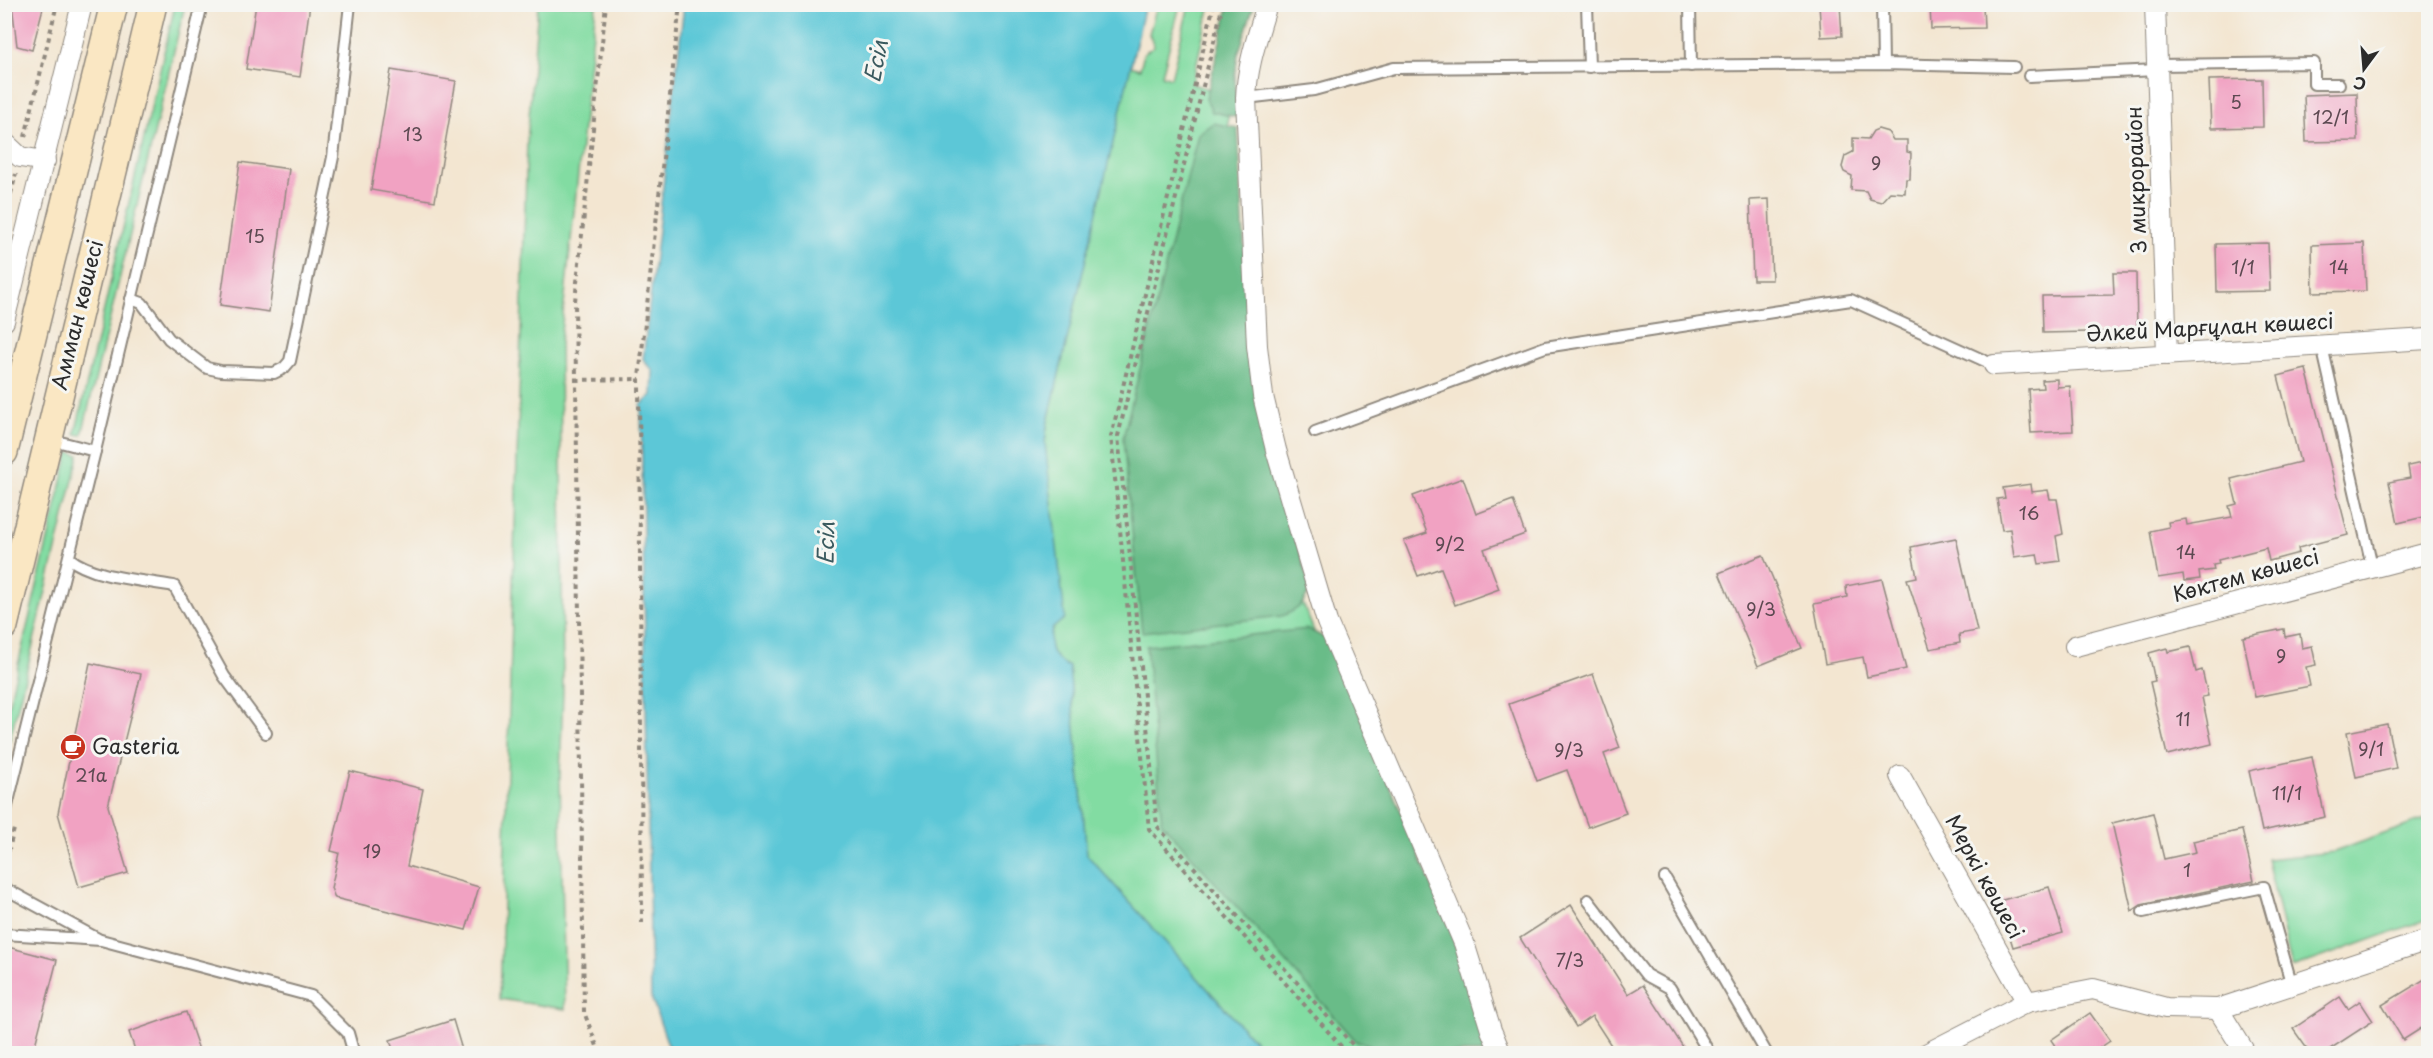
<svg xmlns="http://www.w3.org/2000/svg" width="2433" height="1058" font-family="'Playpen Sans',sans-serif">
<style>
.green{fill:#82dca2;stroke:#568466;stroke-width:1.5}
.forest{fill:#69bc88;stroke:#4a745a;stroke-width:1.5}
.water{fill:#5cc7d7;stroke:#447981;stroke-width:1.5}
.building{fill:#f1a2c2}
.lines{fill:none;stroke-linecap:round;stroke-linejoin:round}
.lane-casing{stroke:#8f887e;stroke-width:14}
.street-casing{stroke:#8f887e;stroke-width:22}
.secondary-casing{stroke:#8f887e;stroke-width:30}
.path{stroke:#8f887e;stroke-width:4;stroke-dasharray:4.5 4.5;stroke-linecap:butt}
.lane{stroke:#fff;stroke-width:10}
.street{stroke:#fff;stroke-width:20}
.secondary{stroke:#fae7c3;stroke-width:27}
.labels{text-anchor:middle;stroke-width:6;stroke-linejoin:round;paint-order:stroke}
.number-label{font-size:18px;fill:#5c4951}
.street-label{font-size:21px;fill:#2b2b2b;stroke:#f6f6f2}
.poi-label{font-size:21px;fill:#2b2b2b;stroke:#f6f6f2;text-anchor:start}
.water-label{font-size:22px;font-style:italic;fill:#3a5a5f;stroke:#f6f6f2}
</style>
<rect width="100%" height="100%" fill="#f6f6f2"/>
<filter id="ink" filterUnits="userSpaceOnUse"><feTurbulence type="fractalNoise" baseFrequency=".0167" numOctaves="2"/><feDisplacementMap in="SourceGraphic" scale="12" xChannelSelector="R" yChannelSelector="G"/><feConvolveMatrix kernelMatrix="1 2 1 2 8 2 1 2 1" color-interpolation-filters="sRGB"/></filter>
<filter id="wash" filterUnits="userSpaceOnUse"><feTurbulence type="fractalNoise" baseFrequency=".008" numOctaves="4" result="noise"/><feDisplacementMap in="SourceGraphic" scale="24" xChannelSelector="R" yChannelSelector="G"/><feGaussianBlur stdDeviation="1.35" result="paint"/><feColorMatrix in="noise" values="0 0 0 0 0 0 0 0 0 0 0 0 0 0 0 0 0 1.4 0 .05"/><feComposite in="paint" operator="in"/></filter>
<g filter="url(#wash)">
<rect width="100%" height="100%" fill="#f3e6d1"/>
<g class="green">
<polygon points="175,5 185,5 82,435 75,434"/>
<polygon points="538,5 596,5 560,343 563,693 560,777 565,1009 500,999 527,142"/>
<path d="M 1157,5 L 1180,5 L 1162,75 L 1171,78 L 1189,5 L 1210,5 L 1192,84 L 1228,94 L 1229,244 L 1286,563 L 1410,863 L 1478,1053 L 1265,1053 L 1087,855 L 1069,667 C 1050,658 1043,640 1057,623 L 1045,443 L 1047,426 L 1130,66 L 1140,69 L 1144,53 L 1154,46 L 1149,34 Z"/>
<polygon points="69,452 79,455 5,760 5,719"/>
<polygon points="2428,818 2428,919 2292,968 2267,859 2334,852"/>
</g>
<g class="forest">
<polygon points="1229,4 1254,5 1238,55 1235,75 1237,117 1212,112 1206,99"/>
<path d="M 1213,123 L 1238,128 L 1251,371 L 1310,588 C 1305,604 1298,610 1282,616 L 1142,632 L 1123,438 L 1198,134 Z"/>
<polygon points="1308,629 1329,640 1450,929 1491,1053 1376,1053 1368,1044 1357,1042 1162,823 1146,646"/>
</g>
<path class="water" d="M 684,5 L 1145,5 L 1047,426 L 1045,443 L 1065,618 L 1052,629 C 1047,647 1052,659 1069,667 L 1087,855 L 1265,1053 L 671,1053 L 651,997 L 641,405 L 652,395 L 653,371 L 643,360 Z"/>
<g id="blocks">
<g class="building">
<polygon points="12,4 44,4 32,50 17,46"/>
<polygon points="256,4 310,4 300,77 246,69"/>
<polygon points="1819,4 1840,4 1842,36 1821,37"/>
<polygon points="1930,4 1983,4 1984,28 1931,29"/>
<polygon points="391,70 456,81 435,201 371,190"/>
<polygon points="2262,79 2263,127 2211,128 2209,80"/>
<polygon points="2357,93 2358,141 2306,142 2304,95"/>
<polygon points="1878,129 1888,132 1893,140 1907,140 1907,152 1911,153 1910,179 1906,179 1905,193 1890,192 1881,202 1870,199 1866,191 1851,190 1852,176 1844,172 1842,167 1845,156 1853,152 1853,138 1868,139 1873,131"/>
<polygon points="240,162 289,169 269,312 220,305"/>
<polygon points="1769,199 1772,280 1753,280 1750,200"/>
<polygon points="2268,243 2270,291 2217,292 2216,244"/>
<polygon points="2364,243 2366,291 2313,292 2312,245"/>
<polygon points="2113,273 2136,273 2137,331 2043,333 2042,296 2114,295"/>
<polygon points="2306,369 2348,535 2298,548 2299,553 2269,561 2266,548 2218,560 2219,564 2213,565 2214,570 2199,572 2200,579 2184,581 2183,574 2158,578 2150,531 2169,527 2168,522 2186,519 2187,525 2232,517 2229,506 2237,504 2231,479 2300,462 2278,376"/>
<polygon points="2057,379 2057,387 2070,386 2073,431 2031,433 2028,389 2043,388 2042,380"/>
<polygon points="2426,462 2428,474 2428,516 2398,523 2389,482 2410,478 2408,466"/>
<polygon points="1463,478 1476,514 1513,500 1525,534 1484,549 1499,589 1455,605 1441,568 1418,576 1404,541 1427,533 1413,496"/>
<polygon points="2031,484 2032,492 2048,490 2050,499 2057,499 2063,534 2056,536 2060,561 2039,564 2037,554 2014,557 2010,529 2002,530 1997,499 2005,498 2003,488"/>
<polygon points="1956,538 1977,631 1959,634 1960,643 1930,649 1907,579 1917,577 1911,547"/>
<polygon points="1763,555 1802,648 1758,666 1719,573"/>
<polygon points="1882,579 1906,669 1867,677 1863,657 1825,664 1814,604 1847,597 1846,586"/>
<polygon points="2284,629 2285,637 2300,634 2302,648 2312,646 2316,665 2306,667 2310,686 2255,697 2243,637"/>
<polygon points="2190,647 2196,672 2202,670 2208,696 2202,697 2212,744 2167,755 2150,682 2155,681 2149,653 2167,648 2168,652"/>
<polygon points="90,663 141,674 108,806 128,873 79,887 58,813"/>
<polygon points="1593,674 1620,748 1604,754 1626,813 1588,827 1567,770 1537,781 1509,704"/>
<polygon points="2387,724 2396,768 2356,777 2347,732"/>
<polygon points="2312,757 2325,817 2262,831 2249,771"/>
<polygon points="350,771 423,789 407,866 479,887 466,930 335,898 331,888 339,853 331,851"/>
<polygon points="2153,813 2164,859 2196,852 2193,841 2242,830 2254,881 2141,905 2132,911 2112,823"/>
<polygon points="2049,887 2063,933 2013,947 1999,901"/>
<polygon points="1571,905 1628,994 1643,985 1687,1053 1616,1053 1592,1016 1576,1027 1520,938"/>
<polygon points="8,947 57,960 33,1053 4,1053 4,960"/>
<polygon points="2428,977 2428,1024 2403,1040 2382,1005"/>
<polygon points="2340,997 2348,1009 2360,1001 2373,1021 2324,1053 2310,1053 2293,1029"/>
<polygon points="186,1012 200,1053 136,1053 129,1032"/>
<polygon points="2090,1013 2110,1041 2092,1053 2060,1053 2051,1040"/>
<polygon points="453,1020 463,1053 394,1053 390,1040"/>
</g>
</g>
</g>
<g filter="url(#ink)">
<use href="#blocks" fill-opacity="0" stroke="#8f887e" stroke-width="1.5"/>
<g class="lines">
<g class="lane-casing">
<g id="lane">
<polyline points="1587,4 1589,67"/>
<polyline points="1690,4 1691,66"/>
<polyline points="1882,4 1883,64"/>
<polyline points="2157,65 2314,63 2314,84 2339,84"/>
<polyline points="2029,76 2157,70"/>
<polyline points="1246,98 1314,90 1394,68 1883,64 2014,67"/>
<polyline points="131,299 142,303 169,339 207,368 221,371 274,373 284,368 290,361 333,157 350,4"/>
<polyline points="2322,346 2372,566"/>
<polyline points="1315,432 1545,347 1851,300 1994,365"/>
<polyline points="95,451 202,4"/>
<path d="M 69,558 C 93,578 143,580 174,586 L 224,676 L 266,733"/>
<polyline points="4,818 95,451 49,439"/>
<polyline points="1665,878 1767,1054"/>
<polyline points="4,888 98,939"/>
<polyline points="1588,900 1646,975 1670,988 1710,1054"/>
<polyline points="2143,912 2264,887 2292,986"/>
<polyline points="4,934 101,940 311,996 348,1033 354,1054"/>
</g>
</g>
<g class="street-casing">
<g id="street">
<path d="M 1267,4 C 1258,36 1247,65 1246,98 L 1257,346 L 1263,396 L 1276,450 L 1327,622 L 1464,943 L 1491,1030 L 1501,1054"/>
<polyline points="2155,4 2167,355"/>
<polyline points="4,142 20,157 45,161"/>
<polyline points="4,321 82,4"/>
<polyline points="1994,365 2428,339"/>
<polyline points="2075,646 2428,553"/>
<polyline points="1900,776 2027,1002"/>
<polyline points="2218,1009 2246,1054"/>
<polyline points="1926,1054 2027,1002 2093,989 2166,1008 2218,1009 2428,940"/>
</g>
</g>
<g class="secondary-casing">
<g id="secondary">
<polyline points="4,452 114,4"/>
<polyline points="4,626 153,4"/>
</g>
</g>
<g class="path">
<polyline points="1214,4 1111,437 1149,829 1348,1054"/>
<polyline points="1223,4 1118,436 1157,826 1361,1054"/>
<polyline points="25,137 57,4"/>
<polyline points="4,220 16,174"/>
<polyline points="576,380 640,379"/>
<polyline points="4,869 14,829"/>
<polyline points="642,923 639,378 680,4"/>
<polyline points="600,1054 584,1012 575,301 606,4"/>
</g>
<use href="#lane" class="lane"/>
<use href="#street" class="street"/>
<use href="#secondary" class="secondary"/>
</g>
</g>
<defs>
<g id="cafe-disc" transform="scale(1.35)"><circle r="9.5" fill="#c8321e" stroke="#f6f6f2"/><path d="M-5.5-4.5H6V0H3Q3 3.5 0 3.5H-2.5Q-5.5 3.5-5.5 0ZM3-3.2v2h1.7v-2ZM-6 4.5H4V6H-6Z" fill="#fff"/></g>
</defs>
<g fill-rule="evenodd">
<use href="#cafe-disc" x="73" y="747"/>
</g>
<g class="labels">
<g class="number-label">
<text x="2236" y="109">5</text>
<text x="2331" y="124">12/1</text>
<text x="413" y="141">13</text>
<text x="1876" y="170">9</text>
<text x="255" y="243">15</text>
<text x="2243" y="274">1/1</text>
<text x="2339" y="274">14</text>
<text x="2029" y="520">16</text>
<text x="1450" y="551">9/2</text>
<text x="2186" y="559">14</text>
<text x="1761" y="616">9/3</text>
<text x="2281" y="663">9</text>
<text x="2183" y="726">11</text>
<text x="2371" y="756">9/1</text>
<text x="1569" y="757">9/3</text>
<text x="91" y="782">21а</text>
<text x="2287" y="800">11/1</text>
<text x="372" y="858">19</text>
<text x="2187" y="877">1</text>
<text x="1570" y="967">7/3</text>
</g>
<g class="street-label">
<text transform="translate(2137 180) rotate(-92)" y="7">3 микрорайон</text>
<text transform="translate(78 315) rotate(-76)" y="7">Амман көшесі</text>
<text transform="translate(2210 328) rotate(-3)" y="7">Әлкей Марғұлан көшесі</text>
<text transform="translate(2246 576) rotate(-15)" y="7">Көктем көшесі</text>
<text transform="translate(1984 877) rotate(61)" y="7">Меркі көшесі</text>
</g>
<g class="poi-label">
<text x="92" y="754">Gasteria</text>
</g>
<g class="water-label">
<text transform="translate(876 61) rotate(-78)" y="8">Есіл</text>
<text transform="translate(826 543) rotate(-88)" y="8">Есіл</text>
</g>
</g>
<rect width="2433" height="1058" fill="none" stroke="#f6f6f2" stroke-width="24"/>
<g transform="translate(2364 69) rotate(196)" stroke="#f6f6f2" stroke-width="4.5" paint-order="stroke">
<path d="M0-4.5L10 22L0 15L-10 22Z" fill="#2b2b2b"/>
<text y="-9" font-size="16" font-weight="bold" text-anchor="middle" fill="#2b2b2b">С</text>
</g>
</svg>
